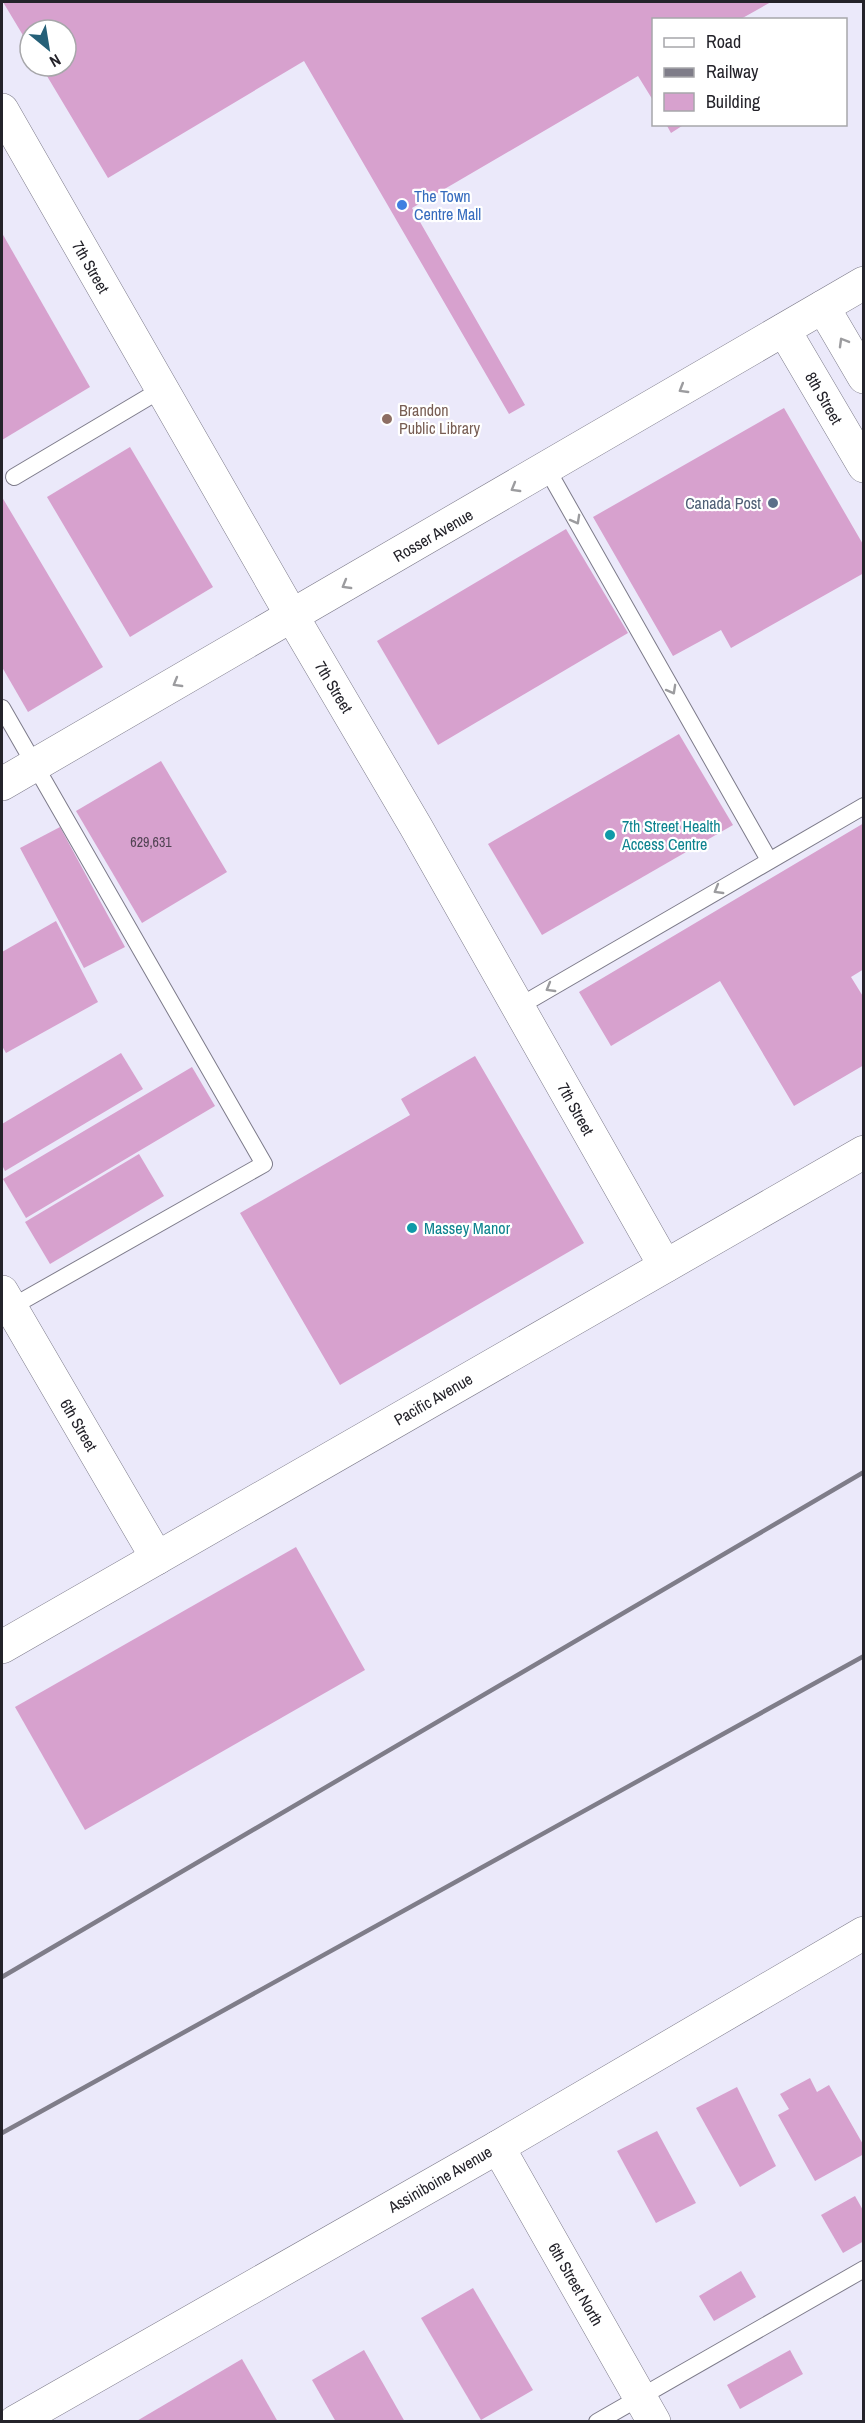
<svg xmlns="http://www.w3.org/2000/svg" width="865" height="2423" font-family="'Archivo Narrow',sans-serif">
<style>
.building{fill:#d7a1ce}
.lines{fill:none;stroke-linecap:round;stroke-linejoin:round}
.lane-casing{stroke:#7d7b8a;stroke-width:18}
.street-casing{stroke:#7d7b8a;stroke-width:34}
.secondary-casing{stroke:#7d7b8a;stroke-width:34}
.lane{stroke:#fff;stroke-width:16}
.street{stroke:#fff;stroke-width:33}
.secondary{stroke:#fff;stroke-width:33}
.rail{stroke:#7f7d89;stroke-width:4.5}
.oneway{stroke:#9c9c9f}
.shop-dot{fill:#3f7fe0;stroke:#fff;stroke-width:2}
.education-dot{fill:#8d6e63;stroke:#fff;stroke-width:2}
.service-dot{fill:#5c6f8a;stroke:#fff;stroke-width:2}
.culture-dot{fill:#0f9aa8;stroke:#fff;stroke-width:2}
.labels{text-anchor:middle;stroke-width:4.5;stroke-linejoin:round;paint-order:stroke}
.number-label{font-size:14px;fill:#514253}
.shop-label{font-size:16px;fill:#366cbe;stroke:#fff;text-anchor:start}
.street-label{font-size:16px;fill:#24232a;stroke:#fff}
.education-label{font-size:16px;fill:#785e54;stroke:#fff;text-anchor:start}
.service-label{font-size:16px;fill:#4e5e75;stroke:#fff;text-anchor:end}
.culture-label{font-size:16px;fill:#0d838f;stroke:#fff;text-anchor:start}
</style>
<rect width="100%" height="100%" fill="#ebe9fa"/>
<g class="building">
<polygon points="3,2 771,2 739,20 654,20 654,102 638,76 412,208 525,405 509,414 304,61 108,178 41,66 66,66 66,30 30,30 30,47"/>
<polygon points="666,124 685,124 671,133"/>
<polygon points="2,233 90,387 2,440"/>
<polygon points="784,408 864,546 864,573 731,648 721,630 673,656 593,517"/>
<polygon points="130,447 213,587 130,637 47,497"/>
<polygon points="2,497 103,667 28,712 2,667"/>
<polygon points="566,529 628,633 438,745 377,641"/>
<polygon points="679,734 733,825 542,935 488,844"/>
<polygon points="161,761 227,872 142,923 76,811"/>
<polygon points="864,823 864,969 851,977 864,998 864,1065 794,1106 720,981 611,1046 579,992"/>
<polygon points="60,827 125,947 84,968 20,848"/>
<polygon points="56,921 98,1002 6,1053 2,1046 2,952"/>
<polygon points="121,1053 143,1089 5,1171 2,1165 2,1124"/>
<polygon points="475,1056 584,1243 340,1385 240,1213 410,1115 401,1099"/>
<polygon points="192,1067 215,1106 26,1218 3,1179"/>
<polygon points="139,1154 164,1196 50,1264 25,1222"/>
<polygon points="296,1547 365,1670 85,1830 15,1707"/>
<polygon points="810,2078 817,2092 829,2085 864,2146 864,2154 815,2181 778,2115 789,2109 780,2094"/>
<polygon points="737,2087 776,2166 740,2187 696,2108"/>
<polygon points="657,2131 696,2203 656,2223 617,2151"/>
<polygon points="855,2196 864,2212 864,2241 843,2253 821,2215"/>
<polygon points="741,2271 756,2297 714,2321 699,2296"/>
<polygon points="473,2288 533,2390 481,2420 421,2318"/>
<polygon points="364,2350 405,2422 336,2422 312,2380"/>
<polygon points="790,2350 803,2374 740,2409 727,2385"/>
<polygon points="242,2359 278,2422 135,2422"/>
</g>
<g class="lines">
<g class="lane-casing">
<g id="lane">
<polyline points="547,469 769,860"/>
<polyline points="14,477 162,389"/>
<polyline points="2,708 264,1164 8,1309"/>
<polyline points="518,1007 864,806"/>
<polyline points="597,2422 864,2269"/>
</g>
</g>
<g class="street-casing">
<g id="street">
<polyline points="2,110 292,616 416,827 665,1266"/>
<polyline points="823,307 864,377"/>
<polyline points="784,330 864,466"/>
<polyline points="2,1292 157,1558"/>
<polyline points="2,1647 864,1152"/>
<polyline points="498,2147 654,2422"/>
<polyline points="15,2422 498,2147 864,1933"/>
</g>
</g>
<g class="secondary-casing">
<polyline id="secondary" points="2,784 864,283"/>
</g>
<use href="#lane" class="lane"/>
<use href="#street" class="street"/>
<use href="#secondary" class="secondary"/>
<g class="rail">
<polyline points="2,1977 864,1472"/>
<polyline points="2,2133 864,1656"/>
</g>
</g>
<defs><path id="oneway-chevron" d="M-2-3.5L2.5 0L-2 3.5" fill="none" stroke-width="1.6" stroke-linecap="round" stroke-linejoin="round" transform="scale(1.5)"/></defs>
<g class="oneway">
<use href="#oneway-chevron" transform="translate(843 342) rotate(-120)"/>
<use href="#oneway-chevron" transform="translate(683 389) rotate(149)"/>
<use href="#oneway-chevron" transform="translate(515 488) rotate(150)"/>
<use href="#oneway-chevron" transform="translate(576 520) rotate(61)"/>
<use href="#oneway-chevron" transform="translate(346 585) rotate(150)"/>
<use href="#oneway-chevron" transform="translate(177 683) rotate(150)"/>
<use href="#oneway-chevron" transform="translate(672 690) rotate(61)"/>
<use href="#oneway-chevron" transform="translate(718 890) rotate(150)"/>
<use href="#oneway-chevron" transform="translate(550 988) rotate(150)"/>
</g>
<circle class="shop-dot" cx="402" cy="205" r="6"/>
<circle class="education-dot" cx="387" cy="419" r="6"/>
<circle class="service-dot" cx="773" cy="503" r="6"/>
<g class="culture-dot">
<circle cx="610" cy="835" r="6"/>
<circle cx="412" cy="1228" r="6"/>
</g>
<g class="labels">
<g class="number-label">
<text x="151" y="847">629,631</text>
</g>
<g class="shop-label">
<text x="414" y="202">The Town<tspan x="414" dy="18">Centre Mall</tspan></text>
</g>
<g class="street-label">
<text transform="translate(91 267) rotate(60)" y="6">7th Street</text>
<text transform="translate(824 398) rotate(60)" y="6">8th Street</text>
<text transform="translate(433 535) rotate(-30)" y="6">Rosser Avenue</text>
<text transform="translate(334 687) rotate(59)" y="6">7th Street</text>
<text transform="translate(576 1109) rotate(61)" y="6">7th Street</text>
<text transform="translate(433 1399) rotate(-30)" y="6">Pacific Avenue</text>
<text transform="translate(79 1425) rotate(60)" y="6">6th Street</text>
<text transform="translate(440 2179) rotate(-30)" y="6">Assiniboine Avenue</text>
<text transform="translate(576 2284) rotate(60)" y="6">6th Street North</text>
</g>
<g class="education-label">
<text x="399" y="416">Brandon<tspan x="399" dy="18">Public Library</tspan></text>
</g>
<g class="service-label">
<text x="761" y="509">Canada Post</text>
</g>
<g class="culture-label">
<text x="622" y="832">7th Street Health<tspan x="622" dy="18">Access Centre</tspan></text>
<text x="424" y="1234">Massey Manor</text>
</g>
</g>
<rect width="865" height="2423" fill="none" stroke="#24232a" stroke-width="6"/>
<rect x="652" y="18" width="195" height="108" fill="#ffffff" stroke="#a7a7aa" stroke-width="1.5"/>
<rect x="664" y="38" width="30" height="9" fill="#ffffff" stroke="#a7a7aa" stroke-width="1.5"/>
<text x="706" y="48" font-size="18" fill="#24232a">Road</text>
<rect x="664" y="68" width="30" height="9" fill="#7f7d89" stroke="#a7a7aa" stroke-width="1.5"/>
<text x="706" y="78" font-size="18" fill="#24232a">Railway</text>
<rect x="664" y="93" width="30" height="18" fill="#d7a1ce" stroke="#a7a7aa" stroke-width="1.5"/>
<text x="706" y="108" font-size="18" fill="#24232a">Building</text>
<g transform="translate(48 48) rotate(150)"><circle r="28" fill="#ffffff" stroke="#a7a7aa" stroke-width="1.5"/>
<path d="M0-4.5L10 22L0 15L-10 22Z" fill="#256078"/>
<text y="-9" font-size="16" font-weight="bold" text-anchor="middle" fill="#24232a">N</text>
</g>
</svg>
